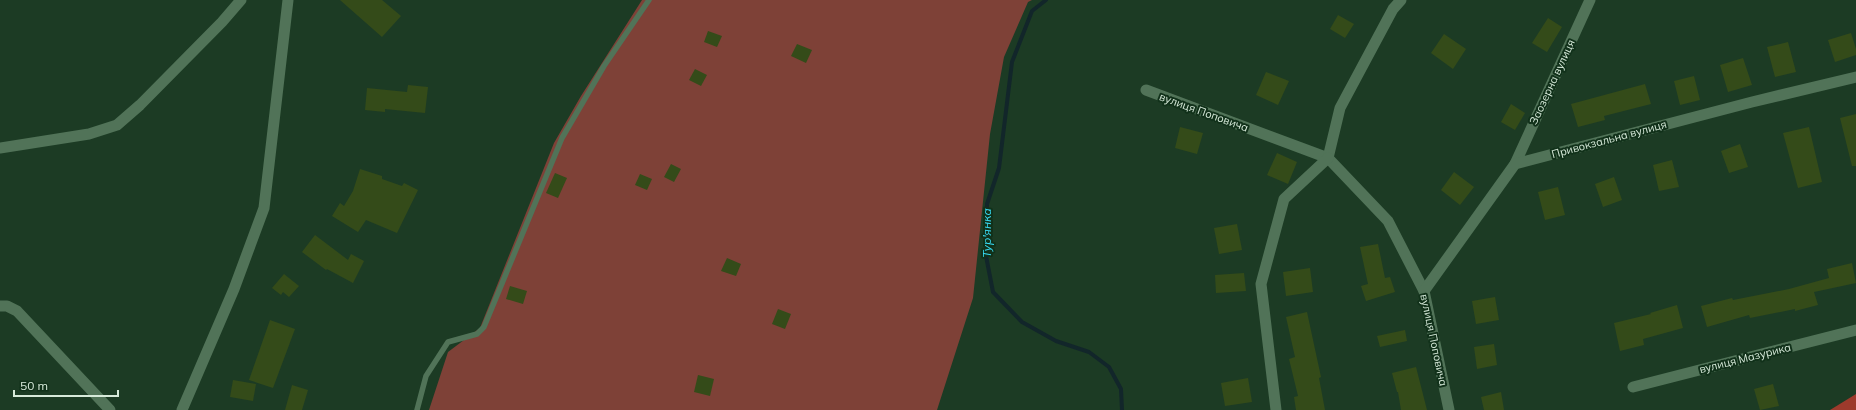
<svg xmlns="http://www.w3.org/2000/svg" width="1856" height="410" font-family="Mulish,sans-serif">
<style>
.green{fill:#7e4137}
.forest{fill:#9d3a2c}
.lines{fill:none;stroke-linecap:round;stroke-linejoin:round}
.stream{stroke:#12262a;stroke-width:4}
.building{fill:#344b19}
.lane{stroke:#517358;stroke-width:5.5}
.street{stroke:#517358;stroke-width:11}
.labels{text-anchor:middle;stroke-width:4;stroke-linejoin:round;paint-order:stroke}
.street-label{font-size:11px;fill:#d7eada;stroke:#11311a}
.water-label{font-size:12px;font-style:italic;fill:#38ddf6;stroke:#11311a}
</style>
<rect width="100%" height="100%" fill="#1c3b24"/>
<polygon class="green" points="642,0 1032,0 1028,2 1004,57 990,134 973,298 937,410 429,410 448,352 480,328 554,143 581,96"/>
<polygon class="forest" points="1856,394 1856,410 1830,410"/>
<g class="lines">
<polyline class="stream" points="1046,0 1032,11 1012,62 999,168 987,204 986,256 993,292 1022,322 1056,341 1089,352 1109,367 1121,389 1122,410"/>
</g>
<g class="building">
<polygon points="340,0 382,0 401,16 382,37"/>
<polygon points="1338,15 1354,24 1345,38 1330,29"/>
<polygon points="1548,18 1562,27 1547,52 1532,43"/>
<polygon points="708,31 722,36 717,47 704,42"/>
<polygon points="1851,33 1856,49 1856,55 1835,62 1828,40"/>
<polygon points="1444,34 1466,49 1453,69 1431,53"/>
<polygon points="1788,42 1796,72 1775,77 1767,47"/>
<polygon points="797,44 812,50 806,63 791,56"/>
<polygon points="1743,58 1752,85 1728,92 1720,65"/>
<polygon points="695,69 707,75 701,86 689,80"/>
<polygon points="1266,72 1289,81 1278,105 1256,95"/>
<polygon points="1694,76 1700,100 1680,105 1674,81"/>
<polygon points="1645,84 1651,104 1604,116 1605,120 1578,127 1571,104"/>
<polygon points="408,85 428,87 425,113 385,109 385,112 365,110 367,88 407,92"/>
<polygon points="1511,104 1525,113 1515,130 1501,122"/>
<polygon points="1856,114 1856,166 1852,166 1840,118"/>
<polygon points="1180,127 1203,133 1197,154 1175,148"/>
<polygon points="1809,127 1822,182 1798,188 1783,133"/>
<polygon points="1740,144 1748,167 1729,173 1721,151"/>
<polygon points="1277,153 1297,162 1288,184 1267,175"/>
<polygon points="1672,160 1679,187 1659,191 1653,165"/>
<polygon points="671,164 681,169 674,182 664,177"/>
<polygon points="360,169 382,176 382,179 402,186 404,183 418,190 397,233 366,220 358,232 332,216 340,203 344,206 353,191"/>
<polygon points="1454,172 1474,187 1460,205 1441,190"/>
<polygon points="555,173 567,178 558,198 546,193"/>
<polygon points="640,174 652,179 647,190 635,185"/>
<polygon points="1614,177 1622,200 1603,207 1595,184"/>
<polygon points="1558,187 1565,215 1545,220 1538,192"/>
<polygon points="1237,224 1242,250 1219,254 1214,228"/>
<polygon points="315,235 348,260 351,254 364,261 353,283 327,269 326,270 302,252"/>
<polygon points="1378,244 1385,278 1390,277 1395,292 1366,301 1361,286 1368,284 1360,247"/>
<polygon points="727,258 741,264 736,276 721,271"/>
<polygon points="1852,263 1856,283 1814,292 1818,305 1795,311 1795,309 1750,318 1749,315 1707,327 1701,306 1732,298 1733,300 1789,289 1829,278 1827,269"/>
<polygon points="1310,268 1313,292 1286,296 1283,272"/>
<polygon points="1244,273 1246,291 1216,293 1215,275"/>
<polygon points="284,274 299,286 289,297 283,292 281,295 272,288"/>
<polygon points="510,286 527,291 523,304 506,299"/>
<polygon points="1495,297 1499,320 1476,324 1472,301"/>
<polygon points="1677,305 1683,328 1643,339 1644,345 1620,351 1614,323 1651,314 1650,313"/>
<polygon points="778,309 791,314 785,329 772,324"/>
<polygon points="1307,312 1321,377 1319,378 1325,410 1296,410 1294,397 1298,396 1289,359 1295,357 1286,317"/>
<polygon points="270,320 295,329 273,388 249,380"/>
<polygon points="1405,330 1407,341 1380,347 1377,336"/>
<polygon points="1494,344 1497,365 1477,369 1474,347"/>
<polygon points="1416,367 1427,410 1401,410 1398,392 1397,392 1392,373"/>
<polygon points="698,375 714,379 710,396 694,392"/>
<polygon points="1248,378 1252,402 1225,406 1221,383"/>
<polygon points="233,380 256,384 253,401 230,397"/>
<polygon points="1773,384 1779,406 1760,410 1754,389"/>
<polygon points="292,385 308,390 302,410 285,410"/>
<polygon points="1501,392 1504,410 1484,410 1481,397"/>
</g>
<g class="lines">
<polyline class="lane" points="417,410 426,376 448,342 477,334 484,327 562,138 604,66 649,0"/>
<g class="street">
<polyline points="1146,90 1328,158 1388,221 1424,291 1449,410"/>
<polyline points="0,148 89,134 117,125 140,105 222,22 241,0"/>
<polyline points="1328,158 1340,108 1393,9 1401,0"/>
<polyline points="1515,164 1590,0"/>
<polyline points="1424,291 1515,164 1752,102 1856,77"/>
<polyline points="0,306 7,306 17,311 110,410"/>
<polyline points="1633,387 1856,330"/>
<polyline points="182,410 234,289 264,208 288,0"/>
<polyline points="1276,410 1261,284 1284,199 1328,158"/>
</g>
</g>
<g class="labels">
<g class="street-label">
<text transform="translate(1552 82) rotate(-65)" y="4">Заозерна вулиця</text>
<text transform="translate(1204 112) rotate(20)" y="4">вулиця Поповича</text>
<text transform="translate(1609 139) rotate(-15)" y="4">Привокзальна вулиця</text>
<text transform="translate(1434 340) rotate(78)" y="4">вулиця Поповича</text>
<text transform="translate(1745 358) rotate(-14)" y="4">вулиця Мазурика</text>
</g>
<g class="water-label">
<text transform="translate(987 233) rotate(-90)" y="4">Тур'янка</text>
</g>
</g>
<path d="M14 390v6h104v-6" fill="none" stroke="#d7eada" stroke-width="2"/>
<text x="20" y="390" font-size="12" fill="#d7eada" stroke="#11311a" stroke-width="3" paint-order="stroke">50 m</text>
</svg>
